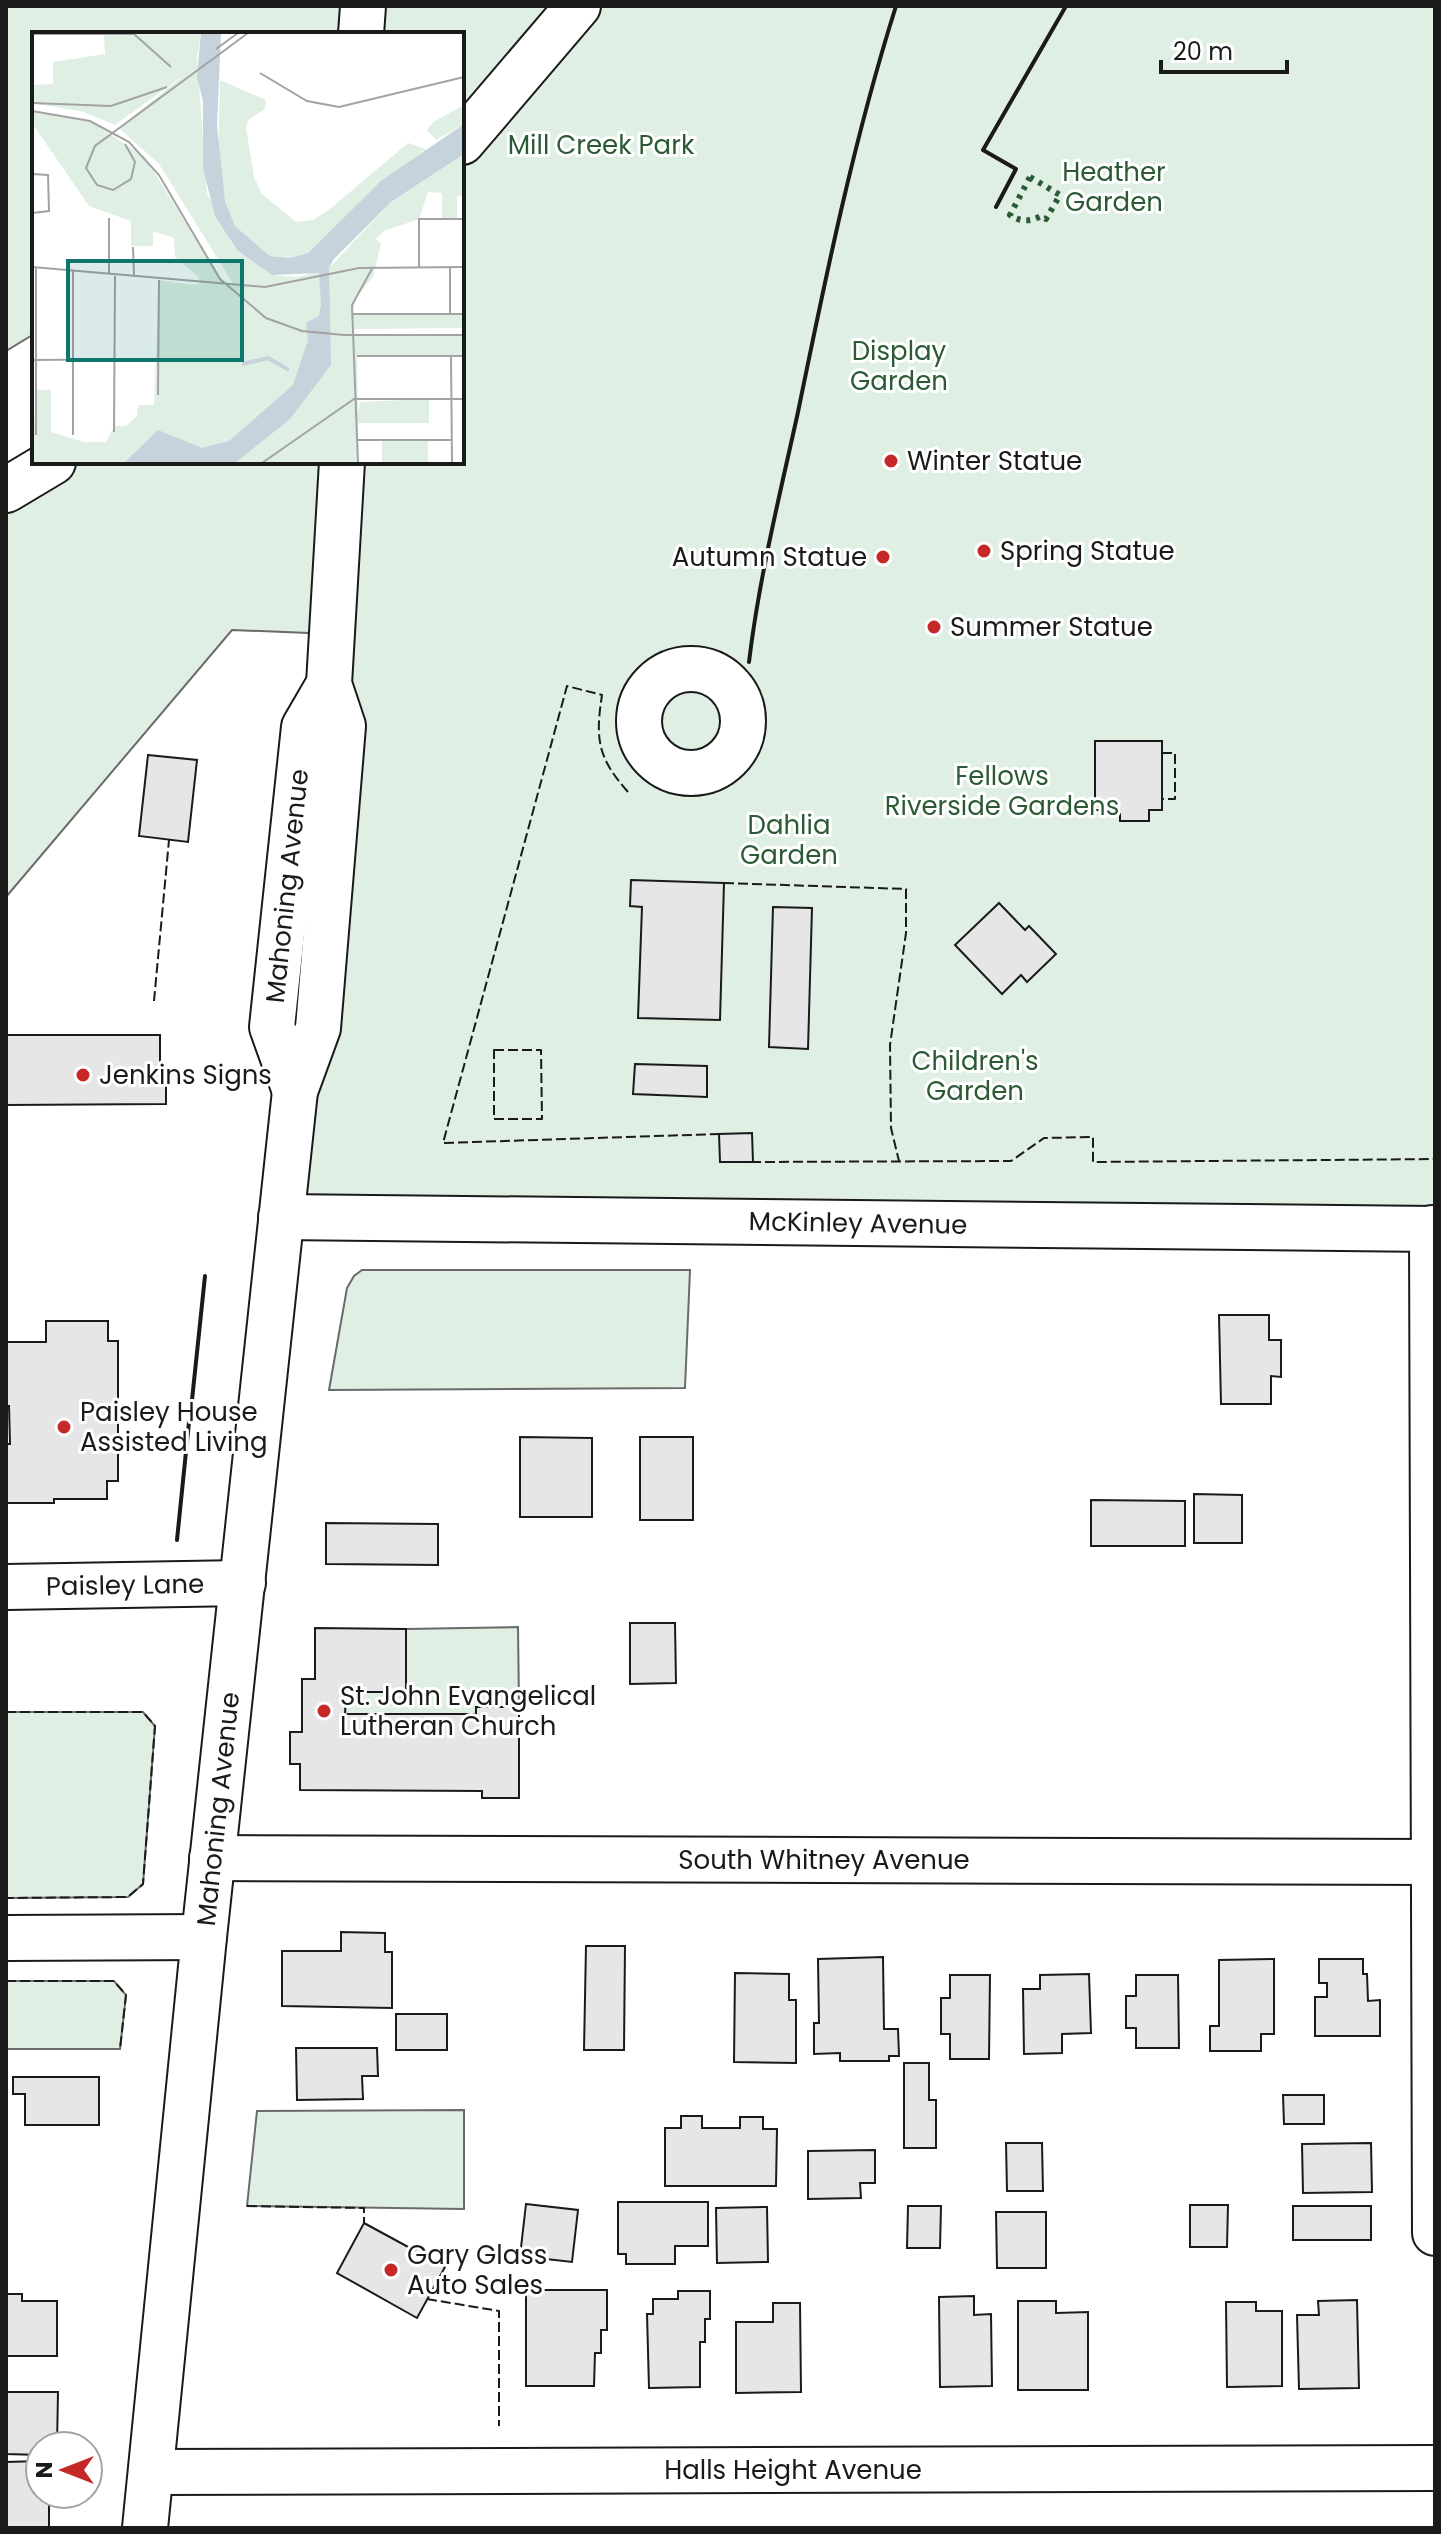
<svg xmlns="http://www.w3.org/2000/svg" width="1441" height="2534" font-family="Poppins,sans-serif">
<style>
.green{fill:#e0efe3;stroke:#6a6a6a;stroke-width:2}
.building{fill:#e6e6e6;stroke:#1a1a1a;stroke-width:2}
.lines{fill:none;stroke-linecap:round;stroke-linejoin:round}
.minor-casing{stroke:#1a1a1a;stroke-width:48}
.major-casing{stroke:#1a1a1a;stroke-width:48}
.highway-casing{stroke:#1a1a1a;stroke-width:48}
.minor{stroke:#fff;stroke-width:44}
.major{stroke:#fff;stroke-width:44}
.highway{stroke:#fff;stroke-width:44}
.hedge{stroke:#2b5a34;stroke-width:6;stroke-dasharray:4 6;stroke-linecap:butt}
.fence{stroke:#1a1a1a;stroke-width:2;stroke-dasharray:10 4;stroke-linecap:butt}
.wall{stroke:#1a1a1a;stroke-width:4}
.poi-dot{fill:#c62828;stroke:#fff;stroke-width:3}
.labels{text-anchor:middle;stroke-width:6;stroke-linejoin:round;paint-order:stroke}
.park-label{font-size:26px;fill:#2b5a34;stroke:#fff}
.poi-label{font-size:26px;fill:#1a1a1a;stroke:#fff;text-anchor:start}
.street-label{font-size:26px;fill:#1a1a1a;stroke:#fff}
.inset-river{fill:none;stroke:#c6d2dc;stroke-width:4}
.inset-road{fill:none;stroke:#a3a3a3;stroke-width:2}
.view{fill:#0f766e;fill-opacity:0.15;stroke:#0f766e;stroke-width:4}
.inset-edge{fill:none;stroke:#1a1a1a;stroke-width:4}
</style>
<rect width="100%" height="100%" fill="#fff"/>
<g class="green">
<polygon points="6,6 1435,6 1435,1228 281,1217 333,634 232,630 6,897 6,490 53,462 462,462 462,34 34,34 34,334 6,351"/>
<polygon points="362,1270 690,1270 685,1388 329,1390 347,1288 354,1276"/>
<polygon points="518,1627 519,1707 476,1707 476,1714 345,1714 346,1692 405,1691 406,1629"/>
<polygon points="6,1712 143,1712 155,1726 143,1884 128,1897 6,1898"/>
<polygon points="6,1981 114,1981 126,1995 120,2049 6,2049"/>
<polygon points="464,2110 464,2209 247,2206 257,2111"/>
</g>
<g class="building">
<polygon points="1095,741 1162,741 1162,810 1149,810 1149,821 1120,821 1120,810 1095,810"/>
<polygon points="148,755 197,760 188,842 139,836"/>
<polygon points="631,880 724,883 720,1020 638,1018 642,907 630,906"/>
<polygon points="999,903 1025,930 1029,926 1056,954 1027,982 1021,975 1002,994 955,945"/>
<polygon points="773,907 812,908 808,1049 769,1047"/>
<polygon points="6,1035 160,1035 160,1082 166,1082 166,1104 6,1105"/>
<polygon points="635,1064 707,1066 707,1097 633,1094"/>
<polygon points="752,1133 753,1162 720,1162 719,1134"/>
<polygon points="1219,1315 1269,1315 1269,1340 1281,1340 1281,1377 1271,1376 1271,1404 1221,1404"/>
<polygon points="46,1321 108,1321 108,1341 118,1341 118,1481 107,1481 107,1499 54,1499 54,1503 6,1503 6,1444 10,1444 9,1406 6,1406 6,1342 46,1342"/>
<polygon points="520,1437 592,1438 592,1517 520,1517"/>
<rect x="640" y="1437" width="53" height="83"/>
<polygon points="1194,1494 1242,1495 1242,1543 1194,1543"/>
<polygon points="1091,1500 1185,1501 1185,1546 1091,1546"/>
<polygon points="326,1523 438,1524 438,1565 326,1564"/>
<polygon points="630,1623 675,1623 676,1683 630,1684"/>
<polygon points="315,1628 406,1629 406,1692 346,1692 345,1714 476,1714 476,1707 519,1707 519,1798 482,1798 482,1791 300,1790 300,1764 290,1764 290,1732 302,1732 302,1679 315,1679"/>
<polygon points="341,1932 385,1933 385,1952 392,1952 392,2008 282,2006 282,1951 341,1951"/>
<polygon points="586,1946 625,1946 624,2050 584,2050"/>
<polygon points="883,1957 884,2029 898,2029 899,2056 889,2056 889,2061 840,2061 840,2053 814,2054 814,2023 819,2023 818,1959"/>
<polygon points="1274,1959 1274,2034 1261,2034 1261,2051 1210,2051 1210,2026 1219,2026 1219,1960"/>
<polygon points="1319,1959 1363,1959 1363,1974 1367,1974 1368,2001 1380,2000 1380,2036 1315,2036 1315,1997 1327,1997 1327,1983 1319,1983"/>
<polygon points="735,1973 789,1974 789,2000 796,2000 796,2063 734,2062"/>
<polygon points="1089,1974 1091,2033 1062,2034 1062,2053 1024,2054 1023,1989 1040,1989 1040,1975"/>
<polygon points="950,1975 990,1975 989,2059 950,2059 950,2034 941,2034 941,1998 950,1998"/>
<polygon points="1136,1975 1178,1975 1179,2048 1136,2048 1136,2028 1126,2028 1126,1996 1136,1996"/>
<rect x="396" y="2014" width="51" height="36"/>
<polygon points="296,2048 377,2048 378,2076 362,2076 363,2099 297,2100"/>
<polygon points="904,2063 929,2063 929,2100 936,2100 936,2148 904,2148"/>
<polygon points="13,2077 99,2077 99,2125 25,2125 25,2094 13,2094"/>
<polygon points="1283,2095 1324,2095 1324,2124 1284,2124"/>
<polygon points="681,2116 702,2116 702,2128 740,2128 740,2117 763,2117 763,2129 777,2129 776,2186 665,2186 665,2128 681,2128"/>
<polygon points="1006,2143 1042,2143 1043,2191 1007,2191"/>
<polygon points="1371,2143 1372,2192 1303,2193 1302,2144"/>
<polygon points="875,2150 875,2183 860,2183 861,2198 808,2199 808,2151"/>
<polygon points="618,2202 708,2202 708,2246 675,2246 675,2264 626,2264 626,2254 618,2254"/>
<polygon points="526,2204 578,2210 572,2262 520,2256"/>
<polygon points="1190,2205 1228,2205 1227,2247 1190,2247"/>
<polygon points="908,2206 941,2206 940,2248 907,2248"/>
<rect x="1293" y="2206" width="78" height="34"/>
<polygon points="767,2207 768,2262 717,2263 716,2208"/>
<polygon points="996,2212 1046,2212 1046,2268 997,2268"/>
<polygon points="364,2223 445,2267 417,2318 337,2273"/>
<polygon points="526,2290 607,2290 607,2330 601,2330 601,2353 595,2353 594,2386 526,2386"/>
<polygon points="678,2291 710,2291 710,2319 705,2319 705,2342 700,2342 700,2387 649,2388 647,2314 653,2314 653,2299 678,2299"/>
<polygon points="6,2294 22,2294 22,2301 57,2301 57,2356 6,2356"/>
<polygon points="974,2296 974,2315 991,2314 992,2386 940,2387 939,2297"/>
<polygon points="1357,2300 1359,2388 1299,2389 1297,2315 1319,2315 1318,2301"/>
<polygon points="1018,2301 1056,2301 1056,2313 1088,2312 1088,2390 1018,2390"/>
<polygon points="1226,2302 1256,2302 1256,2311 1282,2311 1282,2386 1227,2387"/>
<polygon points="773,2303 800,2303 801,2392 736,2393 736,2322 773,2322"/>
<polygon points="6,2392 58,2392 57,2446 40,2446 40,2455 6,2454"/>
<polygon points="40,2461 40,2494 49,2494 49,2528 6,2528 6,2462"/>
</g>
<g class="lines">
<g class="minor-casing">
<g id="minor">
<circle cx="691" cy="721" r="52"/>
<polyline points="281,1217 1435,1229"/>
<polyline points="1432,1228 1435,2233"/>
<polyline points="6,1587 243,1583"/>
<polyline points="212,1858 1435,1862"/>
<polyline points="6,1938 204,1937"/>
<polyline points="151,2472 1435,2468"/>
</g>
</g>
<g class="major-casing">
<g id="major">
<polyline points="361,34 363,6"/>
<polyline points="295,1091 272,1027 304,727 329,684"/>
<polyline points="145,2528 204,1937 295,1091 318,1028 343,726 329,684 342,462"/>
</g>
</g>
<g class="highway-casing">
<g id="highway">
<polyline points="462,142 578,6"/>
<polyline points="6,490 53,462"/>
</g>
</g>
<use href="#minor" class="minor"/>
<use href="#major" class="major"/>
<use href="#highway" class="highway"/>
<path class="hedge" d="M 1030,177 L 1060,195 L 1046,219 L 1041,216 C 1029,222 1021,222 1010,215 Z"/>
<g class="fence">
<polyline points="1162,753 1175,753 1175,799 1162,799"/>
<path d="M 628,792 C 598,758 595,740 602,695 L 567,686 L 443,1143 L 719,1134 L 719,1137"/>
<polyline points="724,883 906,889 906,933 890,1045 891,1128 899,1161"/>
<polyline points="154,1001 169,840"/>
<polygon points="494,1050 541,1050 542,1119 494,1119"/>
<polyline points="751,1162 1011,1161 1044,1138 1093,1137 1093,1162 1435,1159"/>
<polyline points="6,1712 143,1712 155,1726 143,1884 128,1897 6,1898"/>
<polyline points="6,1981 114,1981 126,1995 120,2049"/>
<polyline points="247,2206 364,2208 364,2223"/>
<polyline points="427,2299 499,2311 499,2426"/>
</g>
<g class="wall">
<polyline points="996,207 1016,169 983,150 1066,6"/>
<path d="M 749,662 C 759,578 780,494 798,412 C 826,275 854,139 896,6"/>
<polyline points="192,1400 205,1276"/>
<polyline points="177,1540 189,1422"/>
</g>
</g>
<g class="poi-dot">
<circle cx="891" cy="461" r="8"/>
<circle cx="984" cy="551" r="8"/>
<circle cx="883" cy="557" r="8"/>
<circle cx="934" cy="627" r="8"/>
<circle cx="83" cy="1075" r="8"/>
<circle cx="64" cy="1427" r="8"/>
<circle cx="324" cy="1711" r="8"/>
<circle cx="391" cy="2270" r="8"/>
</g>
<g class="labels">
<g class="park-label">
<text x="601" y="154">Mill Creek Park</text>
<text x="1114" y="181">Heather<tspan x="1114" dy="30">Garden</tspan></text>
<text x="899" y="360">Display<tspan x="899" dy="30">Garden</tspan></text>
<text x="1002" y="785">Fellows<tspan x="1002" dy="30">Riverside Gardens</tspan></text>
<text x="789" y="834">Dahlia<tspan x="789" dy="30">Garden</tspan></text>
<text x="975" y="1070">Children's<tspan x="975" dy="30">Garden</tspan></text>
</g>
<g class="poi-label">
<text x="907" y="470">Winter Statue</text>
<text x="1000" y="560">Spring Statue</text>
<text x="867" y="566" text-anchor="end">Autumn Statue</text>
<text x="950" y="636">Summer Statue</text>
<text x="99" y="1084">Jenkins Signs</text>
<text x="80" y="1421">Paisley House<tspan x="80" dy="30">Assisted Living</tspan></text>
<text x="340" y="1705">St. John Evangelical<tspan x="340" dy="30">Lutheran Church</tspan></text>
<text x="407" y="2264">Gary Glass<tspan x="407" dy="30">Auto Sales</tspan></text>
</g>
<g class="street-label">
<text transform="translate(287 886) rotate(-84)" y="9">Mahoning Avenue</text>
<text transform="translate(858 1223) rotate(1)" y="9">McKinley Avenue</text>
<text transform="translate(125 1585) rotate(-1)" y="9">Paisley Lane</text>
<text transform="translate(218 1809) rotate(-84)" y="9">Mahoning Avenue</text>
<text x="824" y="1869">South Whitney Avenue</text>
<text x="793" y="2479">Halls Height Avenue</text>
</g>
</g>
<g transform="translate(32 32)">
<rect width="432" height="432" fill="#fff"/>
<path d="M 55,1 L 169,1 L 165,26 L 175,161 L 202,215 L 240,243 L 266,245 L 297,236 L 359,170 L 432,122 L 432,163 L 425,164 L 425,187 L 410,187 L 410,161 L 396,160 L 387,187 L 352,199 L 344,207 L 349,212 L 341,245 L 325,264 L 320,282 L 432,282 L 432,296 L 323,297 L 322,303 L 432,303 L 432,324 L 325,324 L 326,381 L 328,370 L 397,367 L 397,391 L 326,391 L 326,431 L 0,431 L 4,358 L 19,358 L 19,400 L 52,410 L 74,410 L 82,394 L 94,394 L 105,384 L 106,373 L 122,373 L 127,248 L 160,253 L 167,252 L 167,245 L 143,225 L 142,206 L 121,199 L 121,214 L 99,214 L 99,189 L 57,174 L 0,91 L 0,79 L 58,89 L 113,125 L 188,247 L 202,253 L 127,132 L 87,96 L 151,44 L 83,93 L 52,80 L 0,71 L 0,53 L 21,52 L 21,30 L 73,22 L 72,3 ZM 188,48 L 234,68 L 233,77 L 217,87 L 214,96 L 222,145 L 230,162 L 264,190 L 281,188 L 298,177 L 376,111 L 394,117 L 342,156 L 276,221 L 258,226 L 238,224 L 203,194 L 193,169 L 186,131 ZM 432,73 L 432,92 L 404,108 L 395,98 L 401,90 ZM 350,408 L 396,408 L 396,431 L 350,431 Z" fill="#e0efe3"/>
<path d="M 169,1 L 189,1 L 185,93 L 193,169 L 203,194 L 238,224 L 258,226 L 276,221 L 350,148 L 432,92 L 432,122 L 359,170 L 302,227 L 297,236 L 299,333 L 258,387 L 203,431 L 92,431 L 126,398 L 170,416 L 197,409 L 261,353 L 276,308 L 274,291 L 287,284 L 289,273 L 287,241 L 240,243 L 205,218 L 183,184 L 171,136 L 171,70 L 165,44 Z" fill="#c6d2dc"/>
<path class="inset-river" d="M 210,332 L 236,326 L 257,338"/>
<path class="inset-road" d="M 0,2 L 103,2M 102,2 L 139,35M 184,17 L 206,1M 228,41 L 275,69 L 307,75 L 432,45M 0,71 L 79,74 L 135,55M 0,79 L 58,89 L 97,110 L 127,143 L 188,247 L 234,286 L 270,299 L 312,303 L 432,303M 93,112 L 103,130 L 99,147 L 81,158 L 65,153 L 54,136 L 63,114 L 216,1M 0,142 L 16,143 L 17,179 L 0,181M 77,186 L 77,241M 101,215 L 102,243M 0,235 L 233,255 L 327,236 L 432,235M 387,235 L 387,187 L 432,187M 418,235 L 418,282M 4,236 L 4,403M 41,239 L 41,403M 320,282 L 432,282M 325,324 L 432,324M 419,324 L 420,431M 0,328 L 126,327M 126,363 L 127,248M 82,400 L 83,244M 326,408 L 420,408M 230,431 L 322,367 L 432,367M 326,431 L 320,273 L 341,235"/>
<path class="view" d="M 36,229 L 210,229 L 210,328 L 36,328 Z"/>
<rect width="432" height="432" class="inset-edge"/>
</g>
<rect width="1441" height="2534" fill="none" stroke="#1a1a1a" stroke-width="16"/>
<g transform="translate(64 2470) rotate(270)"><circle r="38" fill="#ffffff" stroke="#a3a3a3" stroke-width="2"/>
<path d="M0-6L14 30L0 20L-14 30Z" fill="#c62828"/>
<text y="-12" font-size="22" font-weight="bold" text-anchor="middle" fill="#1a1a1a">N</text>
</g>
<path d="M1161 60v12h126v-12" fill="none" stroke="#1a1a1a" stroke-width="4"/>
<text x="1173" y="60" font-size="24" fill="#1a1a1a" stroke="#ffffff" stroke-width="6" paint-order="stroke">20 m</text>
</svg>
